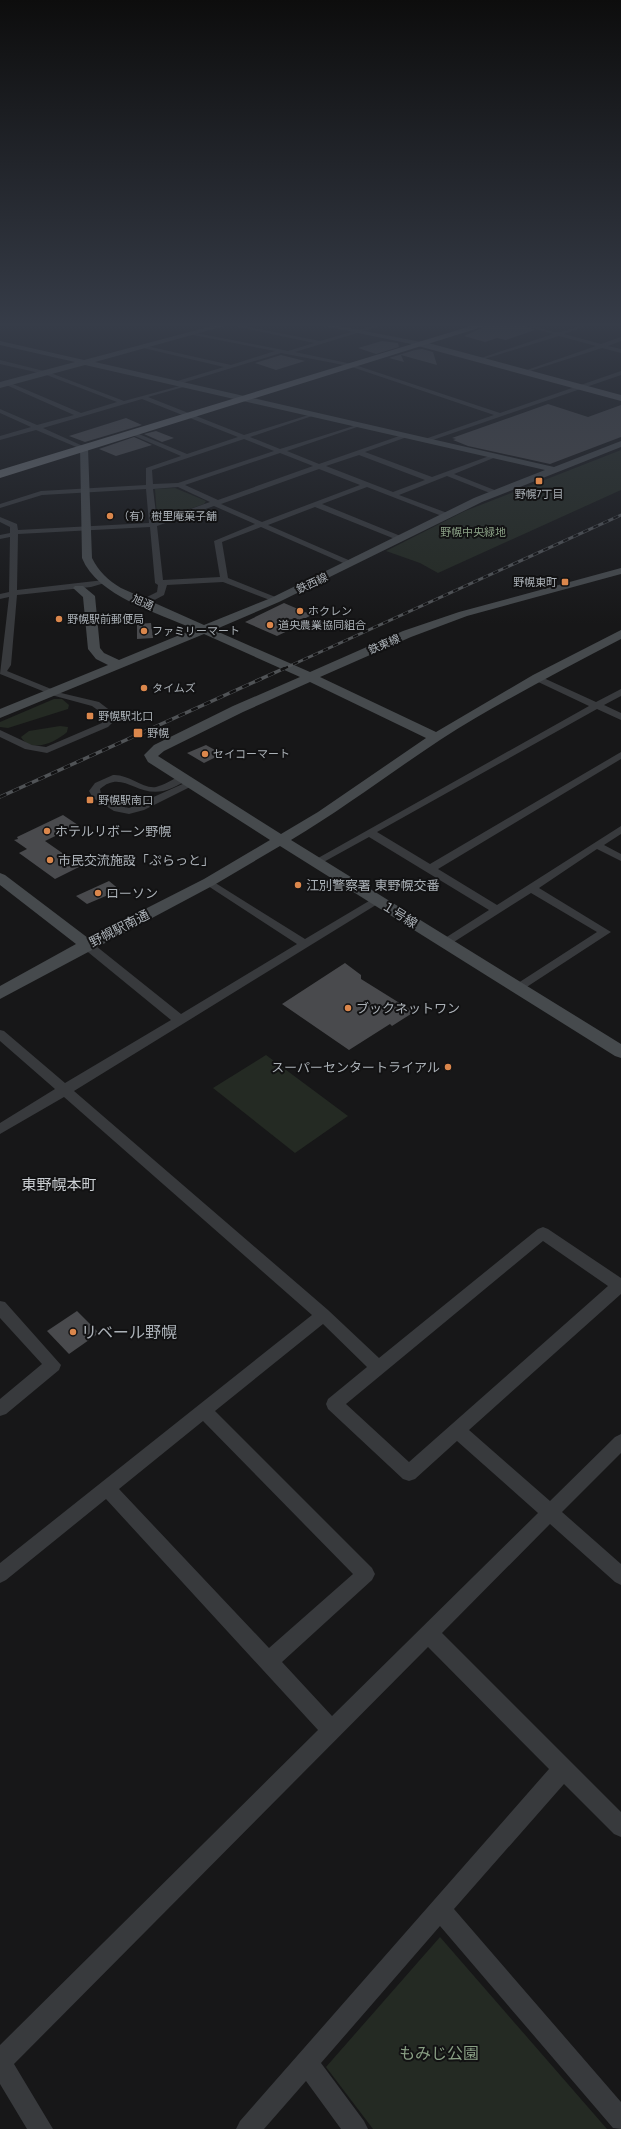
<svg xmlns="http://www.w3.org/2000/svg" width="621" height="2129" font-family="'Fira Sans','Noto Sans JP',sans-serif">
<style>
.green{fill:#242a23}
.building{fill:#494a4d}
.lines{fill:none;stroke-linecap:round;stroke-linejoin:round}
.street{fill:#383a3d;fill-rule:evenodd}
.secondary{fill:#464a4d;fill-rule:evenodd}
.primary{fill:#55585c;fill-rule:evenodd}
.highway{fill:#65696d;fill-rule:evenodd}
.rail-far1-casing{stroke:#505356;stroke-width:3}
.rail-casing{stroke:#505356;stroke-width:3.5}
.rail-far1{stroke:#121213;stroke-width:2;stroke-dasharray:5.5;stroke-linecap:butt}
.rail{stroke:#121213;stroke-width:2.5;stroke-dasharray:7;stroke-linecap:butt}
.poi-dot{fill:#db874c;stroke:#121213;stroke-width:1.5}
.labels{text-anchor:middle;stroke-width:4;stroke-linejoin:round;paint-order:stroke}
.far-poi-label{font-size:11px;fill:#abb1b7;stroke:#121213;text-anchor:start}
.far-park-label{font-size:11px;fill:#899f84;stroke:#121213}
.far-street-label{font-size:11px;fill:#abb1b7;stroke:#121213}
.poi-label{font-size:13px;fill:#abb1b7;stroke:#121213;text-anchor:start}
.street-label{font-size:13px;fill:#abb1b7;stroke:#121213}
.quarter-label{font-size:15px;fill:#cbcfd3;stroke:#121213}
.near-poi-label{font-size:16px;fill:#abb1b7;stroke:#121213;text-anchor:start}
.near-park-label{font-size:16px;fill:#899f84;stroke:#121213}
</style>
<rect width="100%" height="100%" fill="#171718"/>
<g class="green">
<polygon points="621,450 621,490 438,573 420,563 386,551 465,511"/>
<polygon points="175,488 206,501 204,504 163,518 157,517 155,489"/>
<polygon points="54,699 62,699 69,705 68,709 8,728 0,727 0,722"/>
<path d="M 60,726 L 68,727 L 67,732 C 56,742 31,754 21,737 L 29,731 Z"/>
<polygon points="266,1055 348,1116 295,1153 213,1088"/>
<polygon points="440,1937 607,2129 373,2129 326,2067"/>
</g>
<g class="building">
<polygon points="486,326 526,326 535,330 506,340 497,338 485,342 464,336"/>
<polygon points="382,341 398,343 399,347 376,354 358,348"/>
<polygon points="422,349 433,352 437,365 401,355 404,362 389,358 415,350"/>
<polygon points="281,355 305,361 276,370 255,363"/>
<polygon points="548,404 588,417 621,405 621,437 550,464 468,446 453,440 456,439 452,438"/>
<polygon points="126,418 142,425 85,442 69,436"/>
<polygon points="156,431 174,438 162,442 144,434"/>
<polygon points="134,437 152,445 116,456 99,449"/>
<polygon points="284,603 312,615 291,625 296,627 277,636 245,622"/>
<polygon points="151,623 153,638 137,639 137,624"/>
<polygon points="206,745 222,754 204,763 187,753"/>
<polygon points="63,815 78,825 45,841 81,866 55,879 19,853 27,849 14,840 18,839 17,837"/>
<polygon points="109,881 120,890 87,904 76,896"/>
<polygon points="345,963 361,975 361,979 414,1012 392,1026 390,1024 349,1050 282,1004"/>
<polygon points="77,1311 99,1333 69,1354 47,1331"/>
</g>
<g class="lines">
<g class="street">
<polygon points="234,326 244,326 320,341 372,326 380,326 295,352 352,364 500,413 621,371 621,375 427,442 425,441 425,439 494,415 349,366 281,353 176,385 174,382 224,367 139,347 142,345 231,365 275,351 193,335 191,332 288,351 314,343"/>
<path d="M 527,326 C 538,325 549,333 559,332 C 568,331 575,326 585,326 L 564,334 L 601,344 L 621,337 L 621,341 L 608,346 L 621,349 L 621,353 L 602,348 L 524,373 L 524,371 L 596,346 L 559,336 L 478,361 L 478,359 L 553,334 Z"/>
<path d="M 0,360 L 48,372 L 124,401 L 187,384 L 187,386 L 148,397 L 244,435 L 315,413 L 315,415 L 250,437 L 280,449 L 360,424 L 360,426 L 287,451 L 319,464 L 405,434 L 408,436 L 407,437 L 365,452 L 432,477 L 492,455 L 496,455 L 496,457 L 454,474 L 502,493 L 495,495 L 447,476 L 399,495 L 450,514 L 450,518 L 447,518 L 367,487 L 322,504 L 403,537 L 404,539 L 400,541 L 315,507 L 268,525 L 353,562 L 354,564 L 350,566 L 261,527 L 222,542 L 228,578 L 278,598 L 279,600 L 275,602 L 223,582 L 167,585 L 164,595 L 147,604 L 141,604 L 141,600 L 157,592 L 158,585 L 155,583 L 150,527 L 18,534 L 17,590 L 104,580 L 108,582 L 91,587 L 17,595 L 11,665 L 7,671 L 61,693 L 99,702 L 116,715 L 115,720 L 108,727 L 47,753 L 25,749 L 0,737 L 0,730 L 32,745 L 46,747 L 102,723 L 106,716 L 92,706 L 55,696 L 0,674 L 9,597 L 0,599 L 0,594 L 9,592 L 10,537 L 0,539 L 0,535 L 10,533 L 10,527 L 0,522 L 0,517 L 17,524 L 18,530 L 149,523 L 146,489 L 42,495 L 0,508 L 0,504 L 41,491 L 146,485 L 146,468 L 181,456 L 130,434 L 130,432 L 134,432 L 187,454 L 238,437 L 142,399 L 43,428 L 85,447 L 85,449 L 81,449 L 36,430 L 0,440 L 0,436 L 31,427 L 0,413 L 0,409 L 37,425 L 74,415 L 4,384 L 4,382 L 8,382 L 81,413 L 117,402 L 44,374 L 0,364 ZM 244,439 L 274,451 L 178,483 L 153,484 L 152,470 ZM 280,453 L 313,466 L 218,500 L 185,485 ZM 359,455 L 425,480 L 393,492 L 326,466 ZM 319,469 L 360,485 L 262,522 L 221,504 ZM 178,487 L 210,502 L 157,521 L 153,489 ZM 214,506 L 255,524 L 214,541 L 220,577 L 163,580 L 157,526 Z"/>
<polygon points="537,675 596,702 621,689 621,696 604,705 621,713 621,720 597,709 377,832 430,864 621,752 621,759 438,869 497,905 621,826 621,834 604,845 621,854 621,861 597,849 539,888 611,932 519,992 515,991 513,988 515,985 597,932 531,893 446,947 442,946 440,943 442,940 489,910 369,837 320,864 316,865 311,862 589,706 534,680 534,676"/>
<path d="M 113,775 C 129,774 142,789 156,787 C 164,785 172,780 179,776 L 183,775 L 188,778 C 184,783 178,785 172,788 C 139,803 124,767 100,789 L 101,794 L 121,806 L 129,808 L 187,782 L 191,781 L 196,784 L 144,810 L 129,814 L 114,811 L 93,798 L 89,791 L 95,783 Z"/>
<path d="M 209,879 L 305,939 L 374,898 L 378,897 L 384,900 L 74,1091 L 328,1310 L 379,1358 L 538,1229 L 543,1227 L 548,1229 L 621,1278 L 621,1294 L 469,1430 L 550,1501 L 615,1437 L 621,1434 L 621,1453 L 562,1512 L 621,1564 L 621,1585 L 615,1582 L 550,1524 L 442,1633 L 621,1812 L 621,1837 L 614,1834 L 564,1784 L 454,1909 L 621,2102 L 621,2129 L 613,2128 L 440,1926 L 321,2063 L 364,2121 L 368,2129 L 341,2129 L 306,2081 L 264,2129 L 236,2129 L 240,2121 L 549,1769 L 428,1647 L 14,2064 L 53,2129 L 27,2129 L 0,2084 L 0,2045 L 318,1730 L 106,1499 L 6,1580 L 0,1583 L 0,1563 L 312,1315 L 64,1097 L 0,1134 L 0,1123 L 55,1089 L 0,1041 L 0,1030 L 4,1031 L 65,1083 L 171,1020 L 83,948 L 81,945 L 83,942 L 91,942 L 181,1014 L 297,944 L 205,884 L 203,882 L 205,880 ZM 543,1241 L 608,1286 L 409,1462 L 346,1404 ZM 323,1324 L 367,1367 L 328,1399 L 326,1404 L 328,1409 L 403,1479 L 409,1481 L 415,1479 L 457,1441 L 538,1513 L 332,1716 L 282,1662 L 372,1580 L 375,1574 L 372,1568 L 215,1411 ZM 203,1421 L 353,1574 L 269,1648 L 119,1489 Z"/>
<polygon points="0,1301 5,1302 61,1365 59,1370 6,1414 0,1416 0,1399 42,1364 0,1318"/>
</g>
<g class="secondary">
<path d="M 212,326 L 224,326 L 95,362 L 554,467 L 621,441 L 621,447 L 482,502 L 279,602 L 214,630 L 310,672 L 403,631 L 459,612 L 621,568 L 621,574 L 467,616 L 411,637 L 320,677 L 436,732 L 533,675 L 621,630 L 621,639 C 560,671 498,703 440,740 C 390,773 343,809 291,840 L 621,1044 L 621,1058 L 615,1056 L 280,846 L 214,885 L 0,999 L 0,986 L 76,944 L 0,885 L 0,873 L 5,875 L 88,938 L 204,879 L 270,840 L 148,762 L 144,755 L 154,745 L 233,706 L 300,677 L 204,634 L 0,718 L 0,709 L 108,665 L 96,659 L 88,649 L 83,597 L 73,588 L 75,586 L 83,586 L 95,596 L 100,648 L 104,653 L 119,660 L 194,629 C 158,613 97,596 82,558 L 80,446 L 86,446 L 88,448 L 92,558 C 99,572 108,580 121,588 L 204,625 L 271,598 L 474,498 L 545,470 L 85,365 L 0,388 L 0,382 L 75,362 L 0,345 L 0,341 L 84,360 ZM 310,682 L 426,738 L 318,812 L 281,834 L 158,756 L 164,751 L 243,712 Z"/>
<polygon points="324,326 339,326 421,342 425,344 421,346"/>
</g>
<polygon class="primary" points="421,341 621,395 621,401 418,346 416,344"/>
<polygon class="highway" points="471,326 485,326 0,478 0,470"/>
<g class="rail-far1-casing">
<polyline id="rail-far1" points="283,669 621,515"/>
</g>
<g class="rail-casing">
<polyline id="rail" points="0,797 285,668"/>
</g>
<use href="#rail-far1" class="rail-far1"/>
<use href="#rail" class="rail"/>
</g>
<linearGradient id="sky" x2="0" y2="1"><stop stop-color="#0d0d0d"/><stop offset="0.52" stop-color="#363c48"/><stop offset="1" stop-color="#363c48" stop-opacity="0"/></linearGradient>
<rect width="621" height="624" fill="url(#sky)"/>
<g class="poi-dot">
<rect x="535" y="477" width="8" height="8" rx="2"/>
<circle cx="110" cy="516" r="4"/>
<rect x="561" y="578" width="8" height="8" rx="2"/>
<circle cx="300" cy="611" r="4"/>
<circle cx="59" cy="619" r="4"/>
<circle cx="270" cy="625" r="4"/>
<circle cx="144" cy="631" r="4"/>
<circle cx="144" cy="688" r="4"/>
<rect x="86" y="712" width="8" height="8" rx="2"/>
<rect x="133" y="728" width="10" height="10" rx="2"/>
<circle cx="205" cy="754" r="4"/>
<rect x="86" y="796" width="8" height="8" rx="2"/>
<circle cx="47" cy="831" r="4"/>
<circle cx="50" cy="860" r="4"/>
<circle cx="298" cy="885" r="4"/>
<circle cx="98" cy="893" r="4"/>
<circle cx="348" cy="1008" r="4"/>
<circle cx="448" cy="1067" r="4"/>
<circle cx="73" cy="1332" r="4"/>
</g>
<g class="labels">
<g class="far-poi-label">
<text x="539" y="498" text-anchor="middle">野幌7丁目</text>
<text x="118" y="520">（有）樹里庵菓子舗</text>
<text x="557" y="586" text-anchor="end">野幌東町</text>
<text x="308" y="615">ホクレン</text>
<text x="67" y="623">野幌駅前郵便局</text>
<text x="278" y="629">道央農業協同組合</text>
<text x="152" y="635">ファミリーマート</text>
<text x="152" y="692">タイムズ</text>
<text x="98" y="720">野幌駅北口</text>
<text x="147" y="737">野幌</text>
<text x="213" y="758">セイコーマート</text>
<text x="98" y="804">野幌駅南口</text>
</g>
<g class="far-park-label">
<text x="473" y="536">野幌中央緑地</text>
</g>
<g class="far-street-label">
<text transform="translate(312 583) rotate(-25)" y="4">鉄西線</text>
<text transform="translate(143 602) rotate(24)" y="4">旭通</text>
<text transform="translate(384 644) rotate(-24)" y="4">鉄東線</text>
</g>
<g class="poi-label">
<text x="55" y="836">ホテルリボーン野幌</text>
<text x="58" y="865">市民交流施設「ぷらっと」</text>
<text x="306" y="890">江別警察署 東野幌交番</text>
<text x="106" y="898">ローソン</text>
<text x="356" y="1013">ブックネットワン</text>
<text x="440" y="1072" text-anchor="end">スーパーセンタートライアル</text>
</g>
<g class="street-label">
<text transform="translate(400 914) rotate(32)" y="5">１号線</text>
<text transform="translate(119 928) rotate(-27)" y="5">野幌駅南通</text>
</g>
<g class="quarter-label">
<text x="59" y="1190">東野幌本町</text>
</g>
<g class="near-poi-label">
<text x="81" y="1338">リベール野幌</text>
</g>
<g class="near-park-label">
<text x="439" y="2059">もみじ公園</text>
</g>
</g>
</svg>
